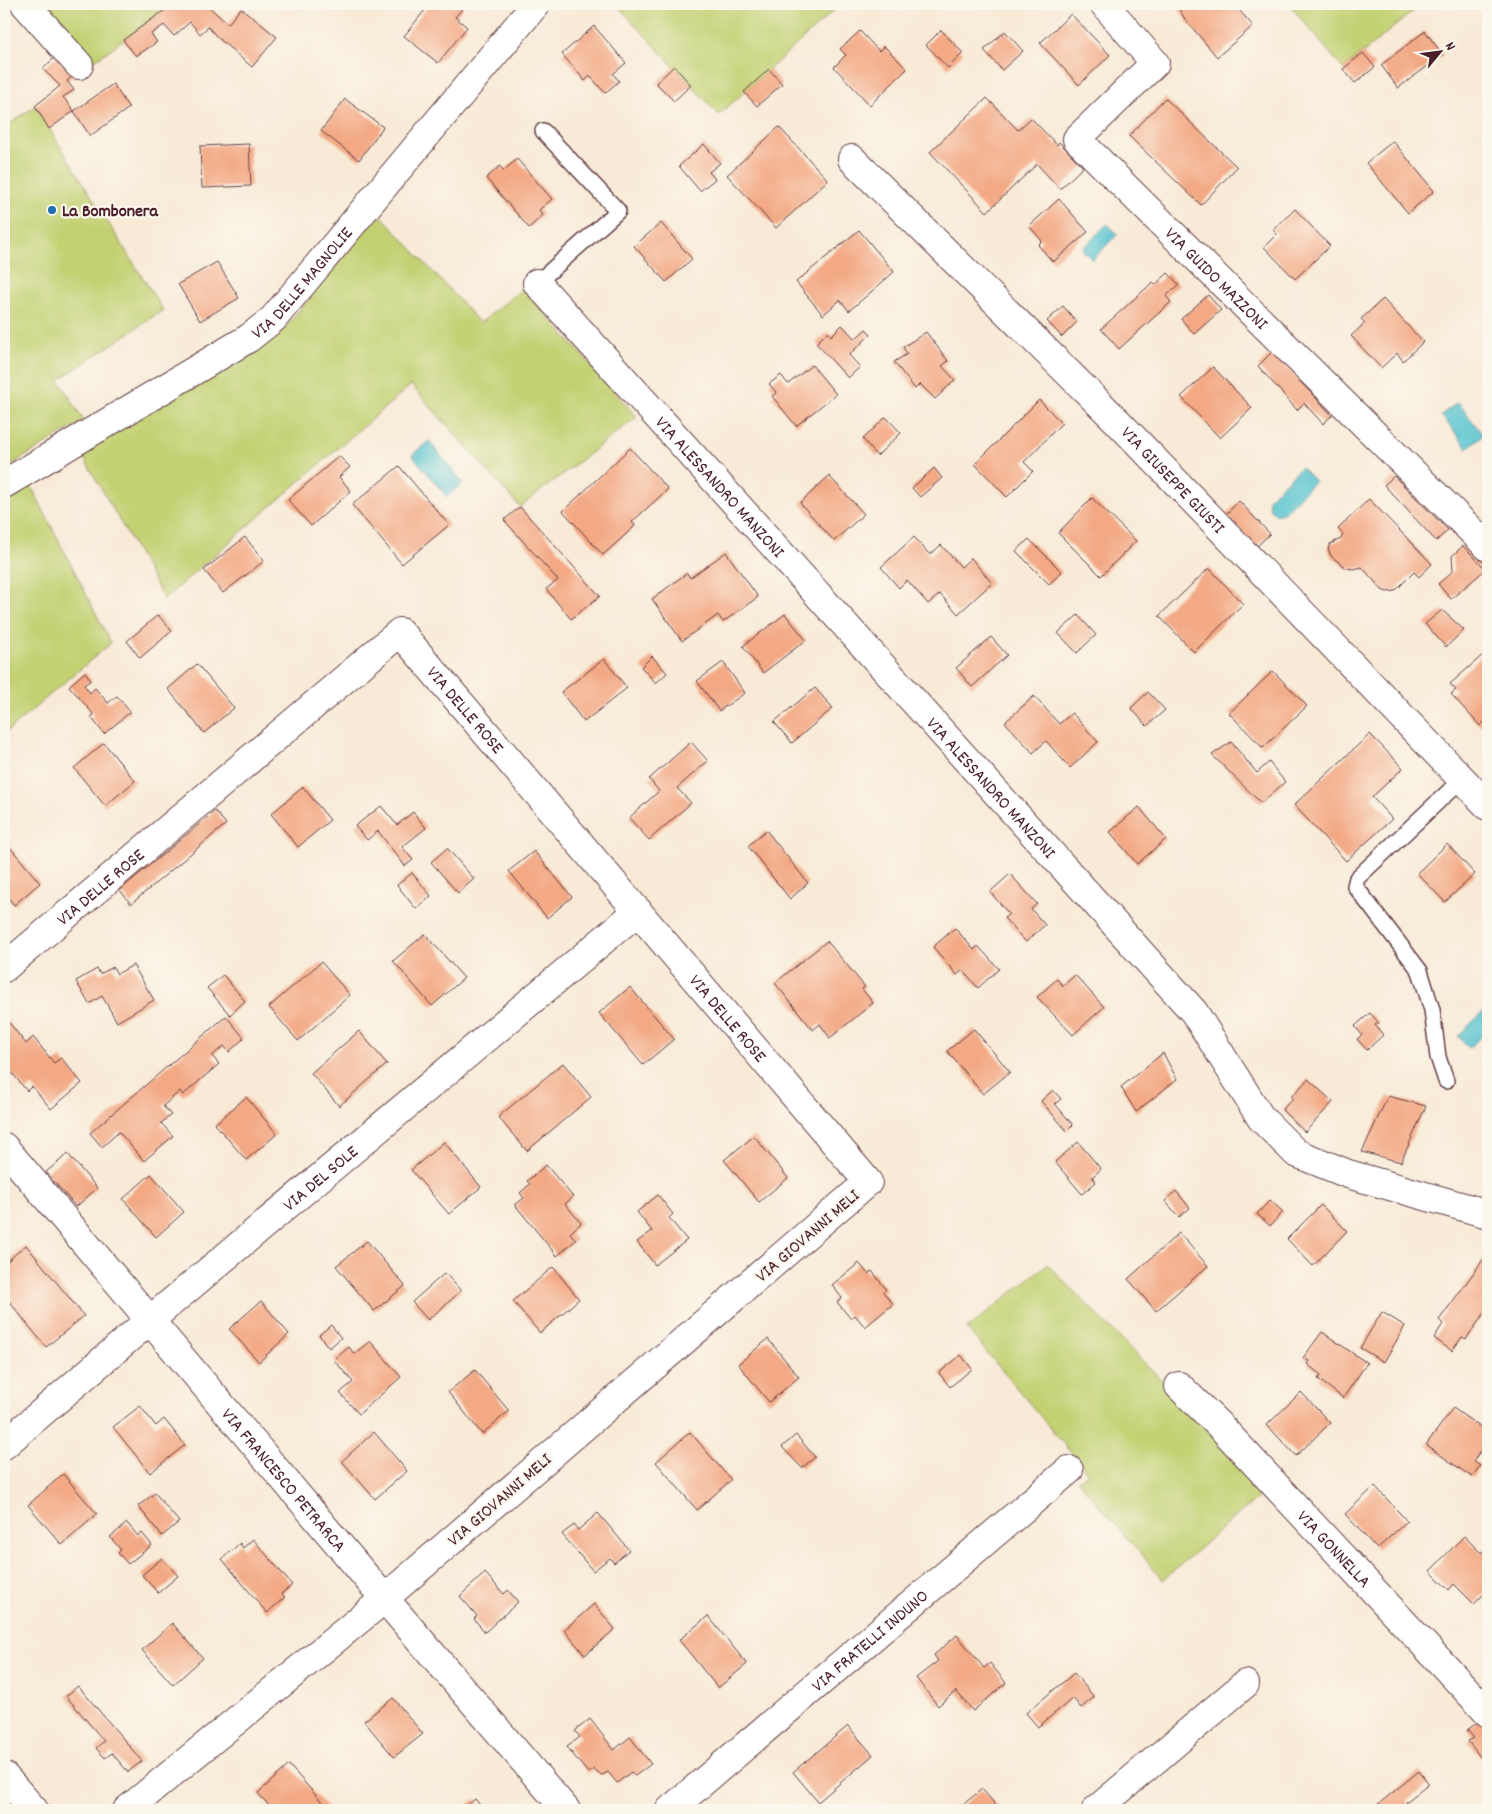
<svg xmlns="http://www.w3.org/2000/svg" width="1492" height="1814" font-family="Dekko,sans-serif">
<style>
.green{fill:#c3d173;stroke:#86784f}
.water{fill:#56c3cf;stroke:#50717d}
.building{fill:#f3a984}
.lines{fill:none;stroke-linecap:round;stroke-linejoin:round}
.service-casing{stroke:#643d45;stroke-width:18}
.minor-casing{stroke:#643d45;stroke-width:30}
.service{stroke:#fff;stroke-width:15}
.minor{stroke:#fff;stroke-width:28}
.poi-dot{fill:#1f6fb2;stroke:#fbf7ec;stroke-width:2}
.labels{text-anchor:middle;stroke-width:4.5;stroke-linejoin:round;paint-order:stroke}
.poi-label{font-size:18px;font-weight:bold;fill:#4a1f2b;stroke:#fbf7ec;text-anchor:start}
.street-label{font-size:18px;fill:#4a1f2b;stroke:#fbf7ec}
</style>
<rect width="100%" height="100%" fill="#fbf7ec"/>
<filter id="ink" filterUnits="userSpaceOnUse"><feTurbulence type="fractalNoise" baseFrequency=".02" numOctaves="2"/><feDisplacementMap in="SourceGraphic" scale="10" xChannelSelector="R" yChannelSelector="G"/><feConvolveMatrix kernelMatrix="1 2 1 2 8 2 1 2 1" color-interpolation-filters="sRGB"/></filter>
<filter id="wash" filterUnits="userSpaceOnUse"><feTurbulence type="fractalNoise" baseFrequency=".0096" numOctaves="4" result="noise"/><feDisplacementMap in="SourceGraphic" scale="20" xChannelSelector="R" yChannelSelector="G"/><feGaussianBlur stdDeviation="1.12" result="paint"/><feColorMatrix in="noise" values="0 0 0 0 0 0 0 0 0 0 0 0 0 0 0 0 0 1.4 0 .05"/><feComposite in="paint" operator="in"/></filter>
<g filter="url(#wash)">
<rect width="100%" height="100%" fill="#f8ead7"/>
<g class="green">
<polygon points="39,4 173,4 91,63"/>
<polygon points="616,4 841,4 719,115"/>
<polygon points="1289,4 1422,4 1343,69"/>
<polygon points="35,106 163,310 59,380 84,421 4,469 4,128"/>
<polygon points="379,213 480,323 523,288 637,417 520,507 411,385 164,599 80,451 265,343 284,329"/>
<polygon points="28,480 111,643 4,734 4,495"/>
<polygon points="1047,1264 1213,1432 1268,1489 1163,1580 1078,1480 1088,1473 967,1329"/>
</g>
<g class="water">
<polygon points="1107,224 1118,234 1092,260 1082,249"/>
<polygon points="1458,402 1483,435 1467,448 1441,415"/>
<polygon points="429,441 463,483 447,497 412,455"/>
<polygon points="1301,467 1315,481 1283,513 1276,515 1270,509 1268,499"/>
<polygon points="1486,1009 1488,1012 1488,1030 1469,1048 1458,1036"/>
</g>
<g id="blocks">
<g class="building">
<polygon points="173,4 211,4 208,6 228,24 241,8 277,37 252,67 217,37 208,27 200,34 190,22 174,36 164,25 151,34 157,42 136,56 123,40"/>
<polygon points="430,4 459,4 463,8 455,17 467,27 438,63 404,36"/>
<polygon points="1176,4 1234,4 1253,26 1217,57 1185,19"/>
<polygon points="1071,14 1110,55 1079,85 1040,43"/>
<polygon points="594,26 626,63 613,74 619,81 605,93 590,76 585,81 562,54"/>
<polygon points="941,30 963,53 948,68 926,45"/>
<polygon points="860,31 879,51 884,46 907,69 870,105 834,67 846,55 840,49"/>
<polygon points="1005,31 1023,51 1002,70 984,50"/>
<polygon points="1425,31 1443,55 1398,88 1381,65"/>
<polygon points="1363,53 1375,67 1355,83 1343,69"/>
<polygon points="55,57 73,76 67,81 74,90 63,97 74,111 113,84 129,108 90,136 74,111 49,129 35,106 60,86 43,69"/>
<polygon points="674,66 691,85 674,101 656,83"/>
<polygon points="769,69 782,84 757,106 744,92"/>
<polygon points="987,98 1018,130 1031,118 1057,145 1059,142 1083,167 1060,189 1037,164 987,212 930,152"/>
<polygon points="1165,98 1237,167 1201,205 1129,136"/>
<polygon points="345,99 383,127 359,160 321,131"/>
<polygon points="779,127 828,180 776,228 727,175"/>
<polygon points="1393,141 1434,191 1408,213 1366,163"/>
<polygon points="249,144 251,186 202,188 200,146"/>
<polygon points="704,144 720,163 709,172 715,179 700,191 679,166"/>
<polygon points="517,159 552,199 539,210 543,215 529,228 486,178 500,166 503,171"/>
<polygon points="1059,199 1088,232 1053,262 1038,245 1042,241 1029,226"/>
<polygon points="1295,209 1330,246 1295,279 1264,247 1277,234 1273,230"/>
<polygon points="661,223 692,259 666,282 634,246"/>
<polygon points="859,230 894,272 849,311 840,300 823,315 796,282"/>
<polygon points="217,262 239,298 200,321 178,284"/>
<polygon points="1168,273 1179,285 1166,296 1171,302 1119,349 1101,329 1153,282 1155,285"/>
<polygon points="1208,295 1221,310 1194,334 1181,319"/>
<polygon points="1383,299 1423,342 1403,361 1397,353 1381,368 1351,336 1365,323 1361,319"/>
<polygon points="1063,306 1077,322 1062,337 1047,321"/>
<polygon points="842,325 855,339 866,329 871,334 849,355 860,367 848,378 816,343 828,332 831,336"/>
<polygon points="926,332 948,361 942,366 955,380 935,399 920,384 915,389 894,362 907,354 903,347"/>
<polygon points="1272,352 1332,415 1323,424 1304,403 1297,410 1258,366"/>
<polygon points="812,365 836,394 796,426 772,396 777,393 769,384 781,375 788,384"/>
<polygon points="1213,367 1252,408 1220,438 1181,397"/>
<polygon points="1039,400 1062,423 1024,462 1033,471 1007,497 975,464"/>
<polygon points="886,417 901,433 877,456 863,439"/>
<polygon points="630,448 668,489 632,522 635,526 603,555 563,511"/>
<polygon points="339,456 350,467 339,477 351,491 311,526 288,500"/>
<polygon points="399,466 449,525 402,564 352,505"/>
<polygon points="934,468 942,478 920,497 912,488"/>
<polygon points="829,476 864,514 834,541 800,503"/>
<polygon points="1394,476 1448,530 1436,541 1384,485"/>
<polygon points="1092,498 1136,541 1101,576 1058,533"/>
<polygon points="1369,499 1432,564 1419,577 1414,572 1395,591 1387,592 1382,590 1362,567 1354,569 1346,568 1331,556 1328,549 1330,544 1341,539 1343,534 1338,529"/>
<polygon points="1239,501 1270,534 1256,547 1226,514"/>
<polygon points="520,507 600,596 571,619 546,589 558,580 504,520"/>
<polygon points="245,537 264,561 223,593 204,570"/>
<polygon points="914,537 930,555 941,545 961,567 971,558 992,583 958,614 940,594 928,604 907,580 899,588 881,567"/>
<polygon points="1029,539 1062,572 1049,584 1016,551"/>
<polygon points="1463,546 1486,569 1451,599 1438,584 1453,571 1452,556"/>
<polygon points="726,552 758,597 723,622 718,615 682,641 652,599 687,573 690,578"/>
<polygon points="1209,568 1243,604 1194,652 1159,616"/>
<polygon points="1442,610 1464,630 1446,647 1425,624"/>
<polygon points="785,614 806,640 763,673 743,646"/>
<polygon points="158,615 172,631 140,658 127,641"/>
<polygon points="1078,615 1096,635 1077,653 1058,633"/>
<polygon points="991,637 1007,655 972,687 956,668"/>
<polygon points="1485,653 1488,655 1488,724 1485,721 1480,726 1451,694 1456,690 1450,684"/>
<polygon points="652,656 667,673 656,683 641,667"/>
<polygon points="604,659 627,688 584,722 561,692"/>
<polygon points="723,662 745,693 719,711 697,681"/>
<polygon points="197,664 234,708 204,733 168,689"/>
<polygon points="1273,671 1307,706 1263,748 1229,713"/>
<polygon points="85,672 91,680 84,685 90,693 95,688 108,703 117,696 130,712 104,734 91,717 94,715 69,686"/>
<polygon points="815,688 833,708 792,743 774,722"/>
<polygon points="1148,692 1165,710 1147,726 1131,708"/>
<polygon points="1034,696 1059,724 1072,713 1098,742 1070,768 1046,741 1033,753 1005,722"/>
<polygon points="1370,734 1403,768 1372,797 1392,819 1346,861 1294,805"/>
<polygon points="691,742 708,761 677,788 691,803 649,840 629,818 659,791 649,779"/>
<polygon points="1231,742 1257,773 1269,762 1285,782 1261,803 1212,755"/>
<polygon points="104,743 135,781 105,806 74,768"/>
<polygon points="303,787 330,820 298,847 271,814"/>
<polygon points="381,806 397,825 413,812 426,828 402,847 413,860 405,866 378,831 367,840 355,826"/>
<polygon points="1139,807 1166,839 1137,864 1110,832"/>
<polygon points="215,811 226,824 131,904 120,890"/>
<polygon points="766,830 808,883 790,899 748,846"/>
<polygon points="4,840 40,883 14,905 4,892"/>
<polygon points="1447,844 1475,874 1445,902 1417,873"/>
<polygon points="447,848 474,879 458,893 431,862"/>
<polygon points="534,851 572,897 547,918 509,871"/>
<polygon points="412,873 431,896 416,909 397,885"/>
<polygon points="1010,874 1037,904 1031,909 1045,925 1026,942 1004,918 1009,914 990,892"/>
<polygon points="955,928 974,950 978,946 999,969 978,988 963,970 957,975 933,947"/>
<polygon points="425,934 464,978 432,1006 393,961"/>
<polygon points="827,941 865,987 862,989 873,1003 830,1038 820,1024 813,1030 775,983"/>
<polygon points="321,962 350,995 298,1041 269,1007"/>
<polygon points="133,965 154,1000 117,1022 102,996 89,1004 76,981 97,969 100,974 113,967 117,974"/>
<polygon points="223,975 245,1001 230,1015 207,988"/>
<polygon points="1075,975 1104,1007 1073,1035 1037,997 1057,979 1063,986"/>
<polygon points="630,987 674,1039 643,1065 599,1013"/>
<polygon points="1370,1013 1379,1023 1375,1025 1383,1035 1367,1050 1357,1039 1362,1035 1355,1026"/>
<polygon points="226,1016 244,1038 229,1052 224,1046 212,1056 219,1064 183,1095 180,1091 163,1106 171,1115 161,1123 173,1136 144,1161 119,1132 102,1147 90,1133"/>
<polygon points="7,1020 26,1044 33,1037 54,1063 61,1058 82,1083 51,1109 32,1086 27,1091 7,1067 4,1069 4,1023"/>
<polygon points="974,1029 1010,1072 983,1094 947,1051"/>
<polygon points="359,1031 387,1064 339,1106 311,1073"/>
<polygon points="1163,1053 1177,1079 1136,1112 1121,1087"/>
<polygon points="563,1063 591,1097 527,1151 498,1117"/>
<polygon points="1308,1079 1333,1102 1305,1132 1282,1110 1293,1098 1291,1097"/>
<polygon points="1053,1090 1061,1099 1055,1104 1073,1125 1067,1131 1041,1101"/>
<polygon points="1388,1096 1426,1106 1401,1162 1362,1152"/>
<polygon points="246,1097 277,1134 246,1160 215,1124"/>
<polygon points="754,1136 788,1178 759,1202 724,1160"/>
<polygon points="444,1142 481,1187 449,1214 411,1170"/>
<polygon points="1078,1142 1101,1169 1092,1177 1096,1182 1082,1194 1055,1162"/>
<polygon points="68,1154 97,1188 76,1207 46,1172"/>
<polygon points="546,1165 573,1197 565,1204 581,1223 570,1233 576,1240 557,1256 515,1205 524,1198 520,1193 530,1184 527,1181"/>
<polygon points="151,1174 184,1212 156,1237 123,1199"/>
<polygon points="1176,1191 1190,1208 1179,1217 1165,1201"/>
<polygon points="658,1195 673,1214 669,1218 687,1240 655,1265 637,1242 652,1231 637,1212"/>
<polygon points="1270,1200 1283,1212 1270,1226 1257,1214"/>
<polygon points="1321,1205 1347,1231 1313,1266 1287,1239"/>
<polygon points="1179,1233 1208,1266 1156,1311 1128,1279"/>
<polygon points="367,1241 405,1286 374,1311 336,1266"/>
<polygon points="26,1245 84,1316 46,1347 4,1295 4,1264"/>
<polygon points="1486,1256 1488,1258 1488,1308 1466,1339 1462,1337 1452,1351 1434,1338 1443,1324 1439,1320"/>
<polygon points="859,1263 868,1274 872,1271 886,1289 883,1292 893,1304 865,1327 855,1315 851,1319 837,1302 842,1298 832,1285"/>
<polygon points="553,1267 579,1299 540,1333 513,1301"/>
<polygon points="445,1273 461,1291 428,1320 412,1302"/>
<polygon points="261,1301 289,1334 259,1362 229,1329"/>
<polygon points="1382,1312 1405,1326 1384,1362 1360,1348"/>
<polygon points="331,1325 341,1338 329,1348 319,1335"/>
<polygon points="1322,1332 1367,1363 1343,1398 1318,1379 1321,1375 1307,1364 1309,1361 1303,1358"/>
<polygon points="768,1339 799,1377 769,1402 738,1364"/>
<polygon points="370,1341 401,1377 359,1414 340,1393 353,1382 334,1360 349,1347 354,1354"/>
<polygon points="961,1355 972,1369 950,1387 939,1373"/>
<polygon points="475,1370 509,1411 482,1434 448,1392"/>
<polygon points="1301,1392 1330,1423 1296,1456 1267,1425"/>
<polygon points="140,1406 156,1426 164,1419 185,1445 150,1473 113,1427"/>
<polygon points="1453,1408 1483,1429 1482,1449 1473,1461 1480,1466 1472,1477 1426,1445"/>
<polygon points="374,1432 407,1471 375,1499 342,1461"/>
<polygon points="690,1432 731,1480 697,1510 656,1462"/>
<polygon points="796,1435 815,1457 802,1468 782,1447"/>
<polygon points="63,1474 97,1514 62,1545 28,1505"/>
<polygon points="1375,1486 1407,1521 1377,1549 1345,1514"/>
<polygon points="155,1493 179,1522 162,1536 138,1506"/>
<polygon points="598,1513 629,1550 614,1563 610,1558 593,1571 562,1534 574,1525 578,1530"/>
<polygon points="127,1523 138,1536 142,1533 152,1545 128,1564 118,1553 121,1550 110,1537"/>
<polygon points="1464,1536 1481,1553 1486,1548 1488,1551 1488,1590 1474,1604 1454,1584 1449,1590 1430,1571"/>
<polygon points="253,1539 292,1585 281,1594 285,1597 267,1613 222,1559 240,1543 243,1548"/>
<polygon points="162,1558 178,1576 158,1593 142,1575"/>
<polygon points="485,1573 504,1594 508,1590 518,1602 485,1632 474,1619 477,1616 460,1596"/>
<polygon points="594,1604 615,1629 585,1655 564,1630"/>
<polygon points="708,1616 747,1664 718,1688 679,1640"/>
<polygon points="172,1623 203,1658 173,1685 142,1650"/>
<polygon points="957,1635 984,1668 990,1663 1006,1683 973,1711 956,1691 938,1706 916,1678 938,1661 934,1655"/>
<polygon points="1074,1673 1094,1697 1081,1708 1073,1698 1038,1727 1026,1713"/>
<polygon points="78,1686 142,1761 128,1772 112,1753 105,1758 96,1748 104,1741 66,1696"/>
<polygon points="393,1698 423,1734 394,1757 364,1721"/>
<polygon points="590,1719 614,1750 630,1737 651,1764 635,1776 631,1772 617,1783 608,1772 602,1775 597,1773 594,1769 588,1773 567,1747 580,1737 575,1731"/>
<polygon points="1481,1720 1488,1727 1488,1767 1468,1741 1474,1738 1467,1730"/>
<polygon points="848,1726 873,1755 818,1802 793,1772"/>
<polygon points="289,1765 329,1810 273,1810 258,1793"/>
<polygon points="1419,1771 1429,1784 1406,1802 1413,1810 1371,1810"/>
<polygon points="982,1789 1000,1810 956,1810 971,1798"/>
<polygon points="475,1799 484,1810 461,1810"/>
</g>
</g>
</g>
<g filter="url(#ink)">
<use href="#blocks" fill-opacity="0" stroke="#643d45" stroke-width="1"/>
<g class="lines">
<g class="service-casing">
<g id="service">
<polyline points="537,283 618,211 543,131"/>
<polyline points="1446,1081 1438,1057 1432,1010 1420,971 1355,886 1357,878 1462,779"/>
</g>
</g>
<g class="minor-casing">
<g id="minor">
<polyline points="25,4 79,65"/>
<path id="s1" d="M 1104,4 L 1155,63 L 1077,139 L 1488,547"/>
<path id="s2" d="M 852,159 L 1118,422 L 1488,806"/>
<path id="s3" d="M 537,283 L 1194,1012 L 1261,1118 L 1296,1153 L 1348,1174 L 1488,1214"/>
<path id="s4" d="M 4,484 L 249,338 L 273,319 L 536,4"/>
<path id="s5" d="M 4,968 L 400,632 L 868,1182 L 371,1610 L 127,1810"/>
<path id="s6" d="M 4,1147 L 384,1598 L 566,1810"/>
<path id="s7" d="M 1179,1386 L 1222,1428 L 1488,1713"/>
<path id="s8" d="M 4,1445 L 137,1331 L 638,911"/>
<polyline points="4,1776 34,1810"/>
<path id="s9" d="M 670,1810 L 1069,1470"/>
<polyline points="1096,1810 1245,1684"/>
</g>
</g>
<use href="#service" class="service"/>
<use href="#minor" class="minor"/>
</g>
</g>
<circle class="poi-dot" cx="52" cy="210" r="5"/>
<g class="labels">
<g class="poi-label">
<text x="62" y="216">La Bombonera</text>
</g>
<g class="street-label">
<text dy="6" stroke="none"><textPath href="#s1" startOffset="384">VIA GUIDO MAZZONI</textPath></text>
<text dy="6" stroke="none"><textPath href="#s4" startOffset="362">VIA DELLE MAGNOLIE</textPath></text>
<text dy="6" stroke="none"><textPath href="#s2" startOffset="454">VIA GIUSEPPE GIUSTI</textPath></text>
<text dy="6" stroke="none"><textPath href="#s3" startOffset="274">VIA ALESSANDRO MANZONI</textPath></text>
<text dy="6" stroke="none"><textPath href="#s5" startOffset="621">VIA DELLE ROSE</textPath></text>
<text dy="6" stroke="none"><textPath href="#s3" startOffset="679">VIA ALESSANDRO MANZONI</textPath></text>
<text dy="6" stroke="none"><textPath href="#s5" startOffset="126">VIA DELLE ROSE</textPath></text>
<text dy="6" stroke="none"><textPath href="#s5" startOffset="1026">VIA DELLE ROSE</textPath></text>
<text dy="6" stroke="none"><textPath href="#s8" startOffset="414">VIA DEL SOLE</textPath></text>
<text transform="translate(807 1235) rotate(-41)" y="6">VIA GIOVANNI MELI</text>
<text dy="6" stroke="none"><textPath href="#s6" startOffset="435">VIA FRANCESCO PETRARCA</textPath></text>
<text transform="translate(499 1499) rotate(-41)" y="6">VIA GIOVANNI MELI</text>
<text dy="6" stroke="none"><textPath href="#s7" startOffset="225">VIA GONNELLA</textPath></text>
<text dy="6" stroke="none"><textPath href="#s9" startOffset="262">VIA FRATELLI INDUNO</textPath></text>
</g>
</g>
<rect width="1492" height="1814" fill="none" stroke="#fbf7ec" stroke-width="20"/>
<g transform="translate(1440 52) rotate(61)" stroke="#fbf7ec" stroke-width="4" paint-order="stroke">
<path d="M0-4L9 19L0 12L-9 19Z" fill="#4a1f2b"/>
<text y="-8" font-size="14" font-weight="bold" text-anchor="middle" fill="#4a1f2b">N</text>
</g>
</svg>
